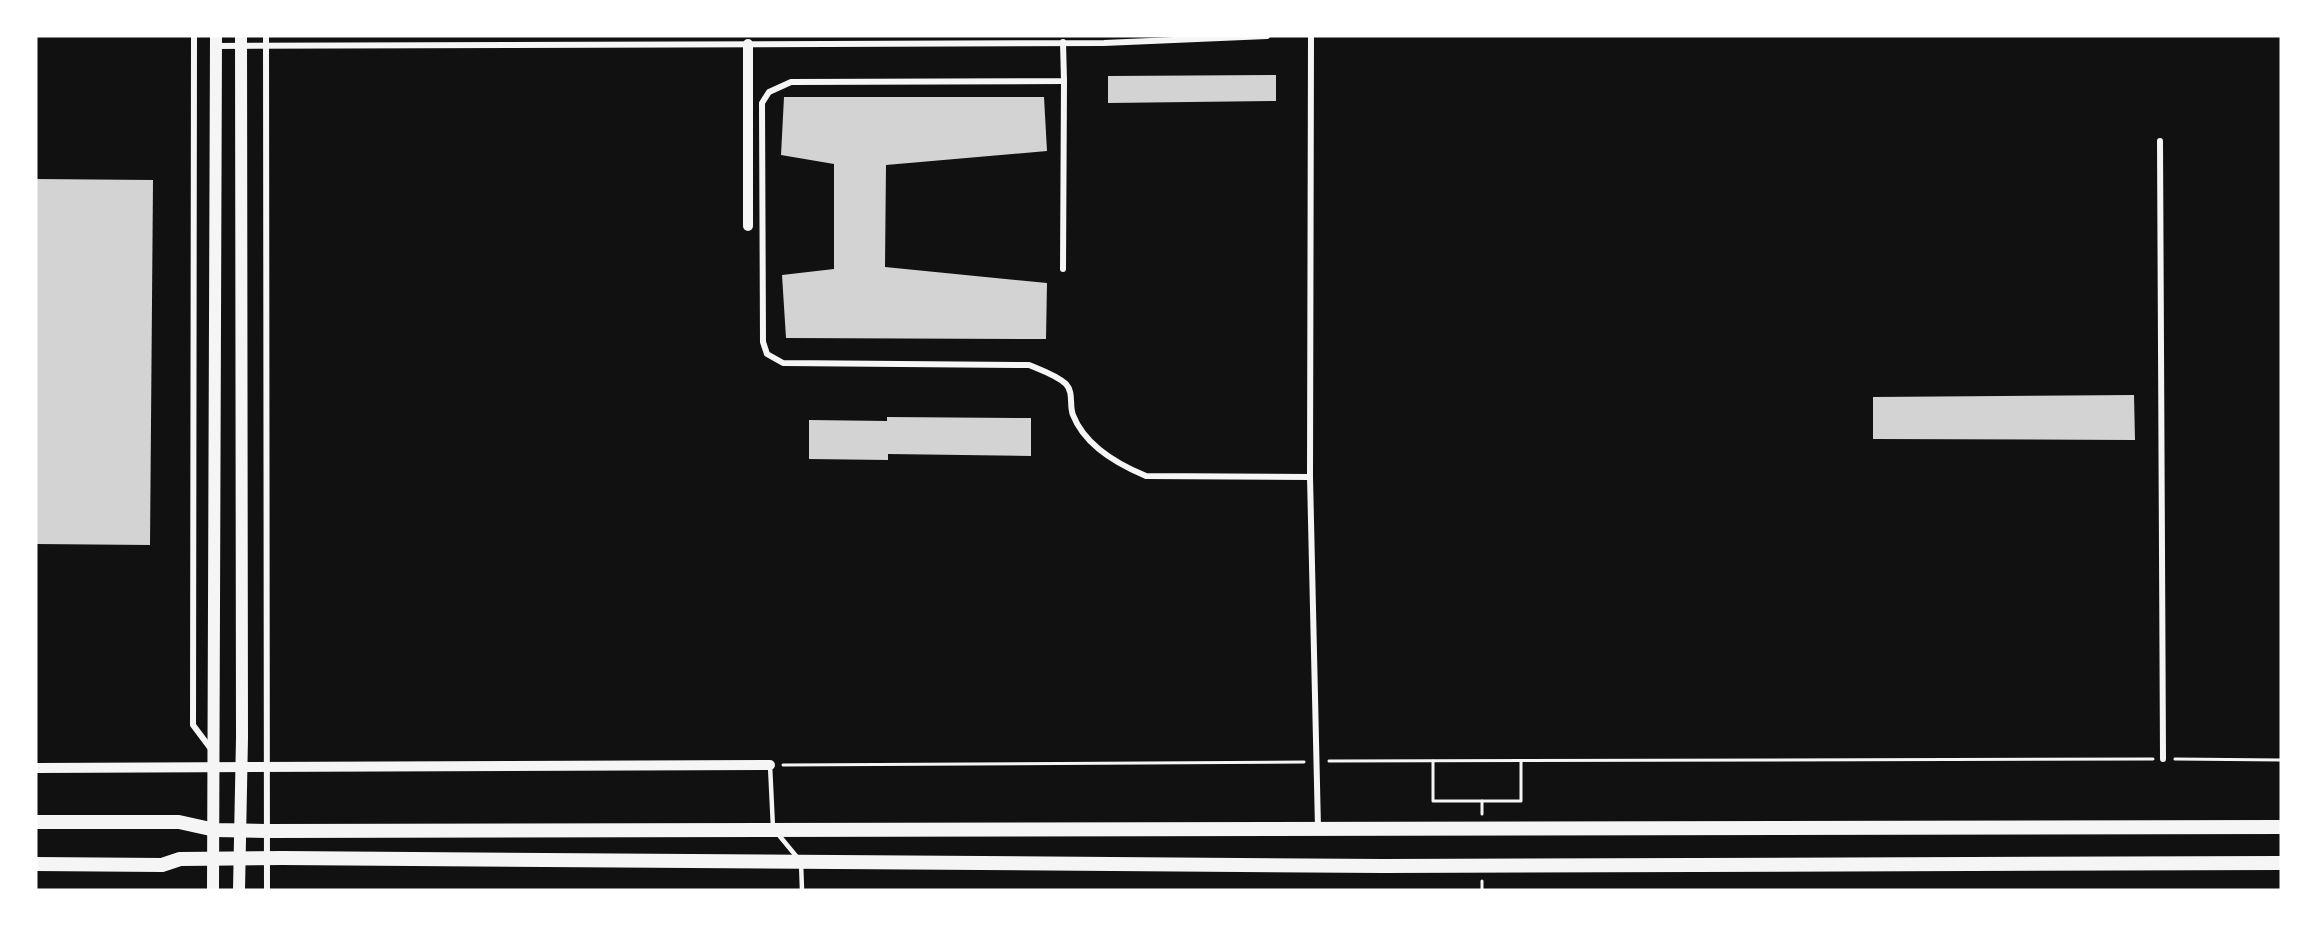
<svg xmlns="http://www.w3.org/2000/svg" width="2317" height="926" font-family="'Titillium Web',sans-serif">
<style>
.building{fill:#d3d3d3}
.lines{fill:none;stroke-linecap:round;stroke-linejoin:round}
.path{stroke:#f5f5f5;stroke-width:3}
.service{stroke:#f5f5f5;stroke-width:4.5}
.minor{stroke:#f5f5f5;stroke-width:6}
.tertiary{stroke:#f5f5f5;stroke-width:10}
.secondary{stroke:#f5f5f5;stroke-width:12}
.trunk{stroke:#f5f5f5;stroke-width:14}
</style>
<rect width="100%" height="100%" fill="#111"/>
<g class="building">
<polygon points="1276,75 1276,101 1108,103 1108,76"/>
<polygon points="784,97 1044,97 1047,151 886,165 885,267 1047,283 1046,339 786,338 782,275 834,269 834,164 781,155"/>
<polygon points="36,179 153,180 150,545 36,544"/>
<polygon points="2134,395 2135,440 1873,439 1873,397"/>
<polygon points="887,417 1031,418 1031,456 888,454 888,460 809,459 809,420 887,421"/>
</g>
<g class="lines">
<g class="path">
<polyline points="2175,759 2281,760"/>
<polyline points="1329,761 2153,759"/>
<polyline points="1433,761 1433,801 1521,801 1521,761"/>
<polyline points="783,765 1304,762"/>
<polyline points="1482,801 1482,814"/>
<polyline points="1482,881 1482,890"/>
</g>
<polyline class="service" points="770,765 773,828 801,862 802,890"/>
<g class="minor">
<polyline points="194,36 193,725 211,749"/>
<polyline points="266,36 267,890"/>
<polyline points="1311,36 1310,477 1318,828"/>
<path d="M 1063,42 L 1064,81 L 791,82 L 769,92 L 762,103 L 763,342 L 767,354 L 783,363 L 1029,365 C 1041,370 1056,375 1066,384 C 1074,393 1069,405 1073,415 C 1085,446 1117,464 1146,476 L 1310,477"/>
<polyline points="216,46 1104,43 1267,36"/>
<polyline points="2160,141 2163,759"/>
<polyline points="1063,269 1064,81"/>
</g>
<g class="tertiary">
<polyline points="748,44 748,226"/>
<polyline points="36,768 770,765"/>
</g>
<g class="secondary">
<polyline points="213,890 216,36"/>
<polyline points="239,890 242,738 241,36"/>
</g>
<g class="trunk">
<polyline points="36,822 179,822 215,830 267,831 2281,827"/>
<polyline points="36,864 162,865 180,859 282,858 1383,866 2281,863"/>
</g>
</g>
<rect width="2317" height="926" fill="none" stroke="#ffffff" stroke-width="75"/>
</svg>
